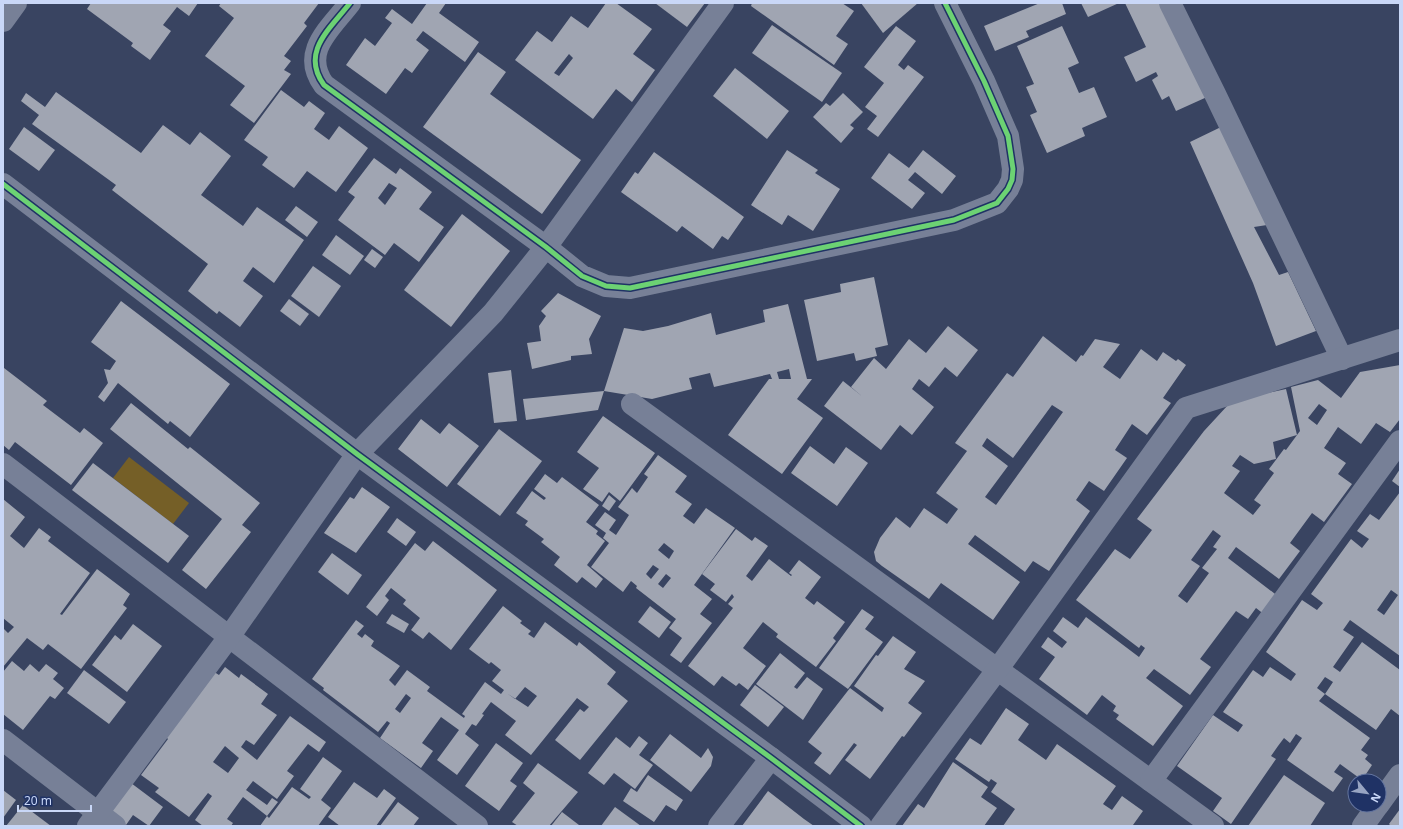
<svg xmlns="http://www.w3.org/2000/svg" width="1403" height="829" font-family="'Noto Sans',sans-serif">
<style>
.green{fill:#755f27}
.building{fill:#a0a5b2;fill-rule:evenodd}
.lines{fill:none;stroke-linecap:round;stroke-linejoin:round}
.minor{stroke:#778097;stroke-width:22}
.cycleway-casing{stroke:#1f3265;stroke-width:8}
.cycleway{stroke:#6cd273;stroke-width:5}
</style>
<rect width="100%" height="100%" fill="#394461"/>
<polygon class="green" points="129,457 189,503 173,524 113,478"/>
<g class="building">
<polygon points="91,3 198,3 189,16 177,7 163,25 171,31 150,60 131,46 133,43 87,9"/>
<polygon points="221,3 319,3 304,23 307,26 284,56 291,61 284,70 291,74 254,123 230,105 245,86 205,56 234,18 219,6"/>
<polygon points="427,3 446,3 439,13 479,42 465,62 423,31 416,40 429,50 412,73 405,68 386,94 346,65 365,38 375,46 392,23 385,18 392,9 412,24"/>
<path d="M 606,3 L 616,3 L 652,29 L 633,54 L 655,70 L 632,102 L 616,89 L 593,119 L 515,60 L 537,31 L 552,42 L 571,16 L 588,28 ZM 569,54 L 573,58 L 559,76 L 554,73 Z"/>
<polygon points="655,3 705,3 687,27"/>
<polygon points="752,3 842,3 854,11 836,36 848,44 834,65 751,6"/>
<polygon points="861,3 918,3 883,33"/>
<polygon points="1040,3 1062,3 1066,14 1026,31 1029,37 995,51 984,26"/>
<polygon points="1081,3 1119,3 1088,17"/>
<polygon points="1125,3 1160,3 1207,97 1176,111 1169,96 1162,100 1152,80 1158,76 1156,72 1136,82 1124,57 1146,47"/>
<polygon points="772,25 842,73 822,102 752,53"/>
<polygon points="896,26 916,41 898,65 904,70 908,65 924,77 878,137 867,129 877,116 865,107 884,83 864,67"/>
<polygon points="1062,26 1079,63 1068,68 1079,93 1094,87 1107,117 1082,128 1085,136 1047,153 1030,115 1037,112 1026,87 1034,84 1017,46"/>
<polygon points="478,52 506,72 490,94 581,160 542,214 423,127"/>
<polygon points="735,68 789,111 767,139 713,96"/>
<polygon points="281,90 304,107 309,101 325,113 314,129 329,140 339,126 368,148 336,192 307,171 294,188 262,165 268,157 244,140"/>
<polygon points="56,92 141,153 163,125 190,145 200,132 231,156 201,195 243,226 257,207 304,240 274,283 253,267 243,281 263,296 240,327 219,311 217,314 188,291 208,264 112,190 116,185 32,124 39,115 21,101 26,93 45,107"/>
<polygon points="843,93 863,112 850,125 854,128 841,143 813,117 826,103 830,106"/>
<polygon points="24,127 55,150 39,171 9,149"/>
<polygon points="1221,127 1267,225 1254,227 1279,275 1288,272 1316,331 1276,346 1253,283 1190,142"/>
<polygon points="787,150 818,170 815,173 840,189 813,231 788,215 782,225 751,205"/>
<polygon points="923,150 956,176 942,194 915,172 908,180 925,193 912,209 871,178 889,153 909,168"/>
<polygon points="654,152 744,217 728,240 722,236 713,249 682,226 677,232 621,192 635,172 638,174"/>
<path d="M 374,158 L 396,174 L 400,168 L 432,192 L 419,209 L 444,227 L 419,262 L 394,243 L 385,255 L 338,220 L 355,197 L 348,192 ZM 389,183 L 397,188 L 385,205 L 378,198 Z"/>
<polygon points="296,206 318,222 307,237 285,220"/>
<polygon points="462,214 510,251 451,327 404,290"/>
<polygon points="336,235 364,256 350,275 322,255"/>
<polygon points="372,249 383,257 375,268 364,260"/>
<polygon points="313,266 341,286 319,317 291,296"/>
<polygon points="874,277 888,345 875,348 877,356 856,361 854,353 817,361 804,300 841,292 840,284"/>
<polygon points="558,293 601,316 589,339 592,354 571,356 571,360 532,369 527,343 541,341 539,326 546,316 541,311"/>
<polygon points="289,299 309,314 300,326 280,311"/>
<polygon points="121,301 230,384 190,437 170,421 168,424 118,383 104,402 98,397 108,383 104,369 110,370 116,361 91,342"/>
<path d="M 788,304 L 807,379 L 812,379 L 797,399 L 823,418 L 782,474 L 728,435 L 769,379 L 772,379 L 770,374 L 714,387 L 710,373 L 689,378 L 692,389 L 652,399 L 604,391 L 624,328 L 643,331 L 668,326 L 711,313 L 716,335 L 765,322 L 763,310 ZM 789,369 L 791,379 L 779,379 L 777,372 Z"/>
<polygon points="948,326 978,350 957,377 945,367 929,387 919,379 912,389 934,407 912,435 900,425 881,450 824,406 843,381 863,397 851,387 874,358 886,369 909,339 926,353"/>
<path d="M 1043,336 L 1076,362 L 1081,355 L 1083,356 L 1095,339 L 1120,344 L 1103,367 L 1120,379 L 1141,349 L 1157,361 L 1163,352 L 1176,361 L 1178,359 L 1186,365 L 1163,398 L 1171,403 L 1147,435 L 1132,424 L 1115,450 L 1127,458 L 1104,491 L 1089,481 L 1076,500 L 1090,511 L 1049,571 L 1033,561 L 1025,572 L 975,535 L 968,544 L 1020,582 L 993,620 L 941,583 L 929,599 L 882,566 L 876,561 L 874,552 L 880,538 L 896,517 L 910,528 L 924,508 L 947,524 L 958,509 L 936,493 L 967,451 L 955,443 L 1007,373 L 1013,377 ZM 1052,405 L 1063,412 L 996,505 L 985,497 L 1008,466 L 982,446 L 987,438 L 1013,458 Z"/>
<path d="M 1400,365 L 1400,419 L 1390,432 L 1376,423 L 1361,444 L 1338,427 L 1324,448 L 1346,463 L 1338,474 L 1352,484 L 1324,522 L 1312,513 L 1290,543 L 1300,551 L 1279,579 L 1236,547 L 1228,558 L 1279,597 L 1265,615 L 1256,608 L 1248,619 L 1236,611 L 1200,659 L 1211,667 L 1190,695 L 1154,669 L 1146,678 L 1183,706 L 1153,746 L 1116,719 L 1119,715 L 1113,711 L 1116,706 L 1102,695 L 1087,715 L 1039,679 L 1055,657 L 1041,647 L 1048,637 L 1062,648 L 1067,642 L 1053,631 L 1063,617 L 1078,628 L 1086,617 L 1139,657 L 1145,648 L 1141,645 L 1139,648 L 1076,600 L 1115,549 L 1130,559 L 1152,530 L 1137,519 L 1204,431 L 1228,405 L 1240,399 L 1286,389 L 1297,435 L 1273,442 L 1276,459 L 1254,464 L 1240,455 L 1232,466 L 1240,471 L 1224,493 L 1253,515 L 1261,505 L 1254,500 L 1274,473 L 1269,469 L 1284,449 L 1286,450 L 1297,435 L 1300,431 L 1291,387 L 1318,380 L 1341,398 L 1360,372 ZM 1319,404 L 1327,410 L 1317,425 L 1308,418 ZM 1213,530 L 1221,536 L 1213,547 L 1217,549 L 1202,568 L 1209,573 L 1187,603 L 1178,596 L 1200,566 L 1191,560 Z"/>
<polygon points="4,368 47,401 43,405 80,433 84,428 103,443 71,485 15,442 9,450 3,445"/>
<polygon points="511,370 517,421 494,423 488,373"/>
<polygon points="604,391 598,410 526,420 523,399"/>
<polygon points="131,403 188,449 190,447 260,503 242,525 251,532 206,589 182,570 222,519 110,429"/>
<polygon points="603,416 655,453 620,501 609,492 602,502 583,489 599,468 577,452"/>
<polygon points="421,419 440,434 449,423 479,446 447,487 398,449"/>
<polygon points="499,429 542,461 500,516 457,484"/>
<polygon points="810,446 834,464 846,447 868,463 837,506 791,473"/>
<path d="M 658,455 L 687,476 L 675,492 L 692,504 L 683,516 L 694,524 L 706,508 L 735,528 L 694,585 L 712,599 L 700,614 L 712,623 L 681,663 L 670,655 L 682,638 L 669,628 L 676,619 L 636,588 L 637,586 L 631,581 L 623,592 L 591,567 L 609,543 L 603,538 L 606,533 L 595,525 L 605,512 L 616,520 L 609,530 L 616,535 L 629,515 L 618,507 L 632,488 L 637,493 L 648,477 L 644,474 ZM 664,543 L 674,551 L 669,559 L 658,550 ZM 653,565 L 659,569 L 651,579 L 646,574 ZM 666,574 L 671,578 L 663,588 L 658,584 Z"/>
<polygon points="93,463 189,536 168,563 72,490"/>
<polygon points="1400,469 1400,487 1392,481"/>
<polygon points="545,474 557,483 562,477 599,505 586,522 598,531 596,534 605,541 587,565 603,579 596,588 582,577 577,583 554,565 560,557 541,542 544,539 525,525 528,521 516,513 532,491 544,500 546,498 534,489"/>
<polygon points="362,487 390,507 356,553 324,533 350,497 354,499"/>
<path d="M 1400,492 L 1400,656 L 1350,620 L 1343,630 L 1354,637 L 1333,667 L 1340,672 L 1362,642 L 1400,670 L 1400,716 L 1391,709 L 1376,730 L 1325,694 L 1319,701 L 1370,738 L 1361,750 L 1368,755 L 1365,759 L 1372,765 L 1362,780 L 1340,764 L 1334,772 L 1343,778 L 1333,792 L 1287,760 L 1302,738 L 1296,734 L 1290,743 L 1284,738 L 1278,746 L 1271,756 L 1276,759 L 1231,824 L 1213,811 L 1222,798 L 1177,766 L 1213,715 L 1238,732 L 1243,725 L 1223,712 L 1253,670 L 1263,677 L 1270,667 L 1291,681 L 1296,674 L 1266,652 L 1302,600 L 1317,610 L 1323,603 L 1311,594 L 1351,539 L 1362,548 L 1369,539 L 1357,531 L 1370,514 L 1379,520 ZM 1391,590 L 1398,595 L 1384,615 L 1377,610 ZM 1325,677 L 1333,682 L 1325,694 L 1317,688 Z"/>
<polygon points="609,495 616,501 609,511 602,506"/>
<polygon points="3,499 25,517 10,536 24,548 39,528 51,537 48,541 90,573 60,614 62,615 97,569 130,594 123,605 127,608 81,669 48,644 43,650 27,638 3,667 3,628 8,633 14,627 3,618"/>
<polygon points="397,518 416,532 406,546 387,532"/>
<polygon points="736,529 752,541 755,537 768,546 746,576 752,581 769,559 791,576 792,575 789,573 799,560 821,577 805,598 814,605 817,601 845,622 833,638 836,641 816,667 776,637 778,634 763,622 743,648 766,666 748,690 739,683 736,686 722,676 714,686 688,666 733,608 728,604 734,597 732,594 726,602 710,590 715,584 702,574"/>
<polygon points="433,541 497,590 451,650 429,632 423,639 411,630 420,618 403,604 406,600 391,588 385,596 389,600 377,616 366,607 415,543 425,551"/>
<polygon points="332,553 362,575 348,595 318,572"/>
<path d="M 503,606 L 522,621 L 520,623 L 531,631 L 528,634 L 534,638 L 545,622 L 577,646 L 579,642 L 616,672 L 607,684 L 628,701 L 580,760 L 555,740 L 580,709 L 584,712 L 589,707 L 577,698 L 531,755 L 505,735 L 516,721 L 491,702 L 482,714 L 484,715 L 476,726 L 472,724 L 465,734 L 479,745 L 457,775 L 437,760 L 459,730 L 441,717 L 422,743 L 433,751 L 421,768 L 380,738 L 390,723 L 387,721 L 378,732 L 323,690 L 324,688 L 312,679 L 356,620 L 364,626 L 357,634 L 362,638 L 365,634 L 374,641 L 371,646 L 400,666 L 389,680 L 395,686 L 407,670 L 430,687 L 427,691 L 464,718 L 465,716 L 462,714 L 485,682 L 501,694 L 504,690 L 492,681 L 501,670 L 491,662 L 489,664 L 469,649 ZM 525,687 L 537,696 L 528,707 L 508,694 L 515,699 ZM 406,694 L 411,698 L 400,713 L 395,709 Z"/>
<polygon points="650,606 671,622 659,638 638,622"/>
<polygon points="862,609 874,617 865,629 883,642 848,689 819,668"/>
<polygon points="392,614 409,624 404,633 386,623"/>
<polygon points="133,624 162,646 127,692 92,665 115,635 121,640"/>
<polygon points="893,636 916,652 904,669 925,681 908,703 922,713 904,737 902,736 870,779 845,760 857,745 854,743 830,775 814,763 822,753 808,742 850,688 882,712 884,708 854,686 876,655 878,656"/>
<polygon points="780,653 805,673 794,687 797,689 807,677 823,689 803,720 756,684"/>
<polygon points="12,661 24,671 30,664 39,672 46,664 58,673 53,679 64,688 55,699 50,696 23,730 3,714 3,672"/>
<path d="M 225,667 L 239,678 L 241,674 L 268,694 L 261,704 L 277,715 L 254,745 L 246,740 L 241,747 L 257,760 L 290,716 L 326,742 L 319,752 L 308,744 L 287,771 L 294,776 L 277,799 L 253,781 L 246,790 L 267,805 L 272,798 L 278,802 L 267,816 L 243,797 L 227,819 L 233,823 L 231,826 L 203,826 L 195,820 L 212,796 L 208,793 L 189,817 L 155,792 L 159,788 L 141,775 L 168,739 L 164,735 L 211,670 L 219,675 ZM 225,746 L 239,758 L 228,773 L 213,762 Z"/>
<polygon points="84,670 126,702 109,724 67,693"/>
<polygon points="755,685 784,707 768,727 740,705"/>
<polygon points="1006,708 1029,724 1018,740 1046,760 1057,744 1116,786 1103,804 1112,810 1122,796 1143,811 1133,825 1134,826 1003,826 1015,809 991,792 997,783 991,779 989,782 955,759 970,738 981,745"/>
<polygon points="670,734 701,758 708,748 713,757 711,766 691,792 650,760"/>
<polygon points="639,736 648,743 639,755 653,765 635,789 614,773 604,785 588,773 616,737 630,748"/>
<polygon points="496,743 523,763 510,781 517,786 499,811 465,786"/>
<polygon points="323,757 342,771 321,800 331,808 318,826 260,826 267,816 269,818 292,787 309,799 311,797 300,789"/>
<polygon points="953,762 988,787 981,797 997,808 984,826 902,826 918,804 924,808"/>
<polygon points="538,763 578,792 549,826 518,826 512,822 535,793 523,783"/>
<polygon points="648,775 683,800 676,811 666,805 654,822 623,801 631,788 637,792"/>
<polygon points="1284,775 1325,803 1310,826 1248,826"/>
<polygon points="354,782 377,798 384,789 396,798 376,826 340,826 328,817"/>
<polygon points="131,783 163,807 149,826 133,815 126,825 106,810"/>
<polygon points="3,790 16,800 3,818"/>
<polygon points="768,791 804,819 814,826 742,826"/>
<polygon points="398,802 419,818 413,826 380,826"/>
<polygon points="23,805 51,826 6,826"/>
<polygon points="615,807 641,826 601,826"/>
<polygon points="1400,809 1400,826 1391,826 1389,824"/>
<polygon points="562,812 579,825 580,826 551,826"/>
</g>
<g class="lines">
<g class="minor">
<path d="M 350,3 C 330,29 300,52 324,85 L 546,247 L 582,276 L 606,286 L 630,288 L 954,220 L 997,203 L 1008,189 L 1012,180 L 1013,169 L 1008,136 L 984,81 L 945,3"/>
<polyline points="1170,3 1215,94 1342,359"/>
<polyline points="3,21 16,3"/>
<polyline points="3,184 357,454 771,758 861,826"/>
<polyline points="632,404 1213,826"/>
<polyline points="3,464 477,826"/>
<polyline points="3,740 115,826"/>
<polyline points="1151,781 1400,441"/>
<polyline points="1379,804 1400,775"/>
<polyline points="88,826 229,637 357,454 493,313 546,247 723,3"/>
<polyline points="719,826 771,758"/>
<polyline points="881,826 997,670 1186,408 1400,340"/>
<polyline points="1363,826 1378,805"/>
</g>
<g class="cycleway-casing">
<g id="cycleway">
<path d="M 350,3 C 330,29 300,52 324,85 L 546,247 L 582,276 L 606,286 L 630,288 L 954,220 L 997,203 L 1008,189 L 1012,180 L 1013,169 L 1008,136 L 984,81 L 945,3"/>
<polyline points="3,184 357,454 771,758 861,826"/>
</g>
</g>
<use href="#cycleway" class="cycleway"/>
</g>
<rect width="1403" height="829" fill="none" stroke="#c9d7f7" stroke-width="8"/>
<g transform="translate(1367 793) rotate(119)"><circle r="19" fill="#1f3265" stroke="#63749f"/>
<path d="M0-3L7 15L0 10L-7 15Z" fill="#97a4c2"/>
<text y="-6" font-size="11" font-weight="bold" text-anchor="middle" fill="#c9d7f7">N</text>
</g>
<path d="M18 805v6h73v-6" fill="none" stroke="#c9d7f7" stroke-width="2"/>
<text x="24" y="805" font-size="12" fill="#c9d7f7" stroke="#1f3265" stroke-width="3" paint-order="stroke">20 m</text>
</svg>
